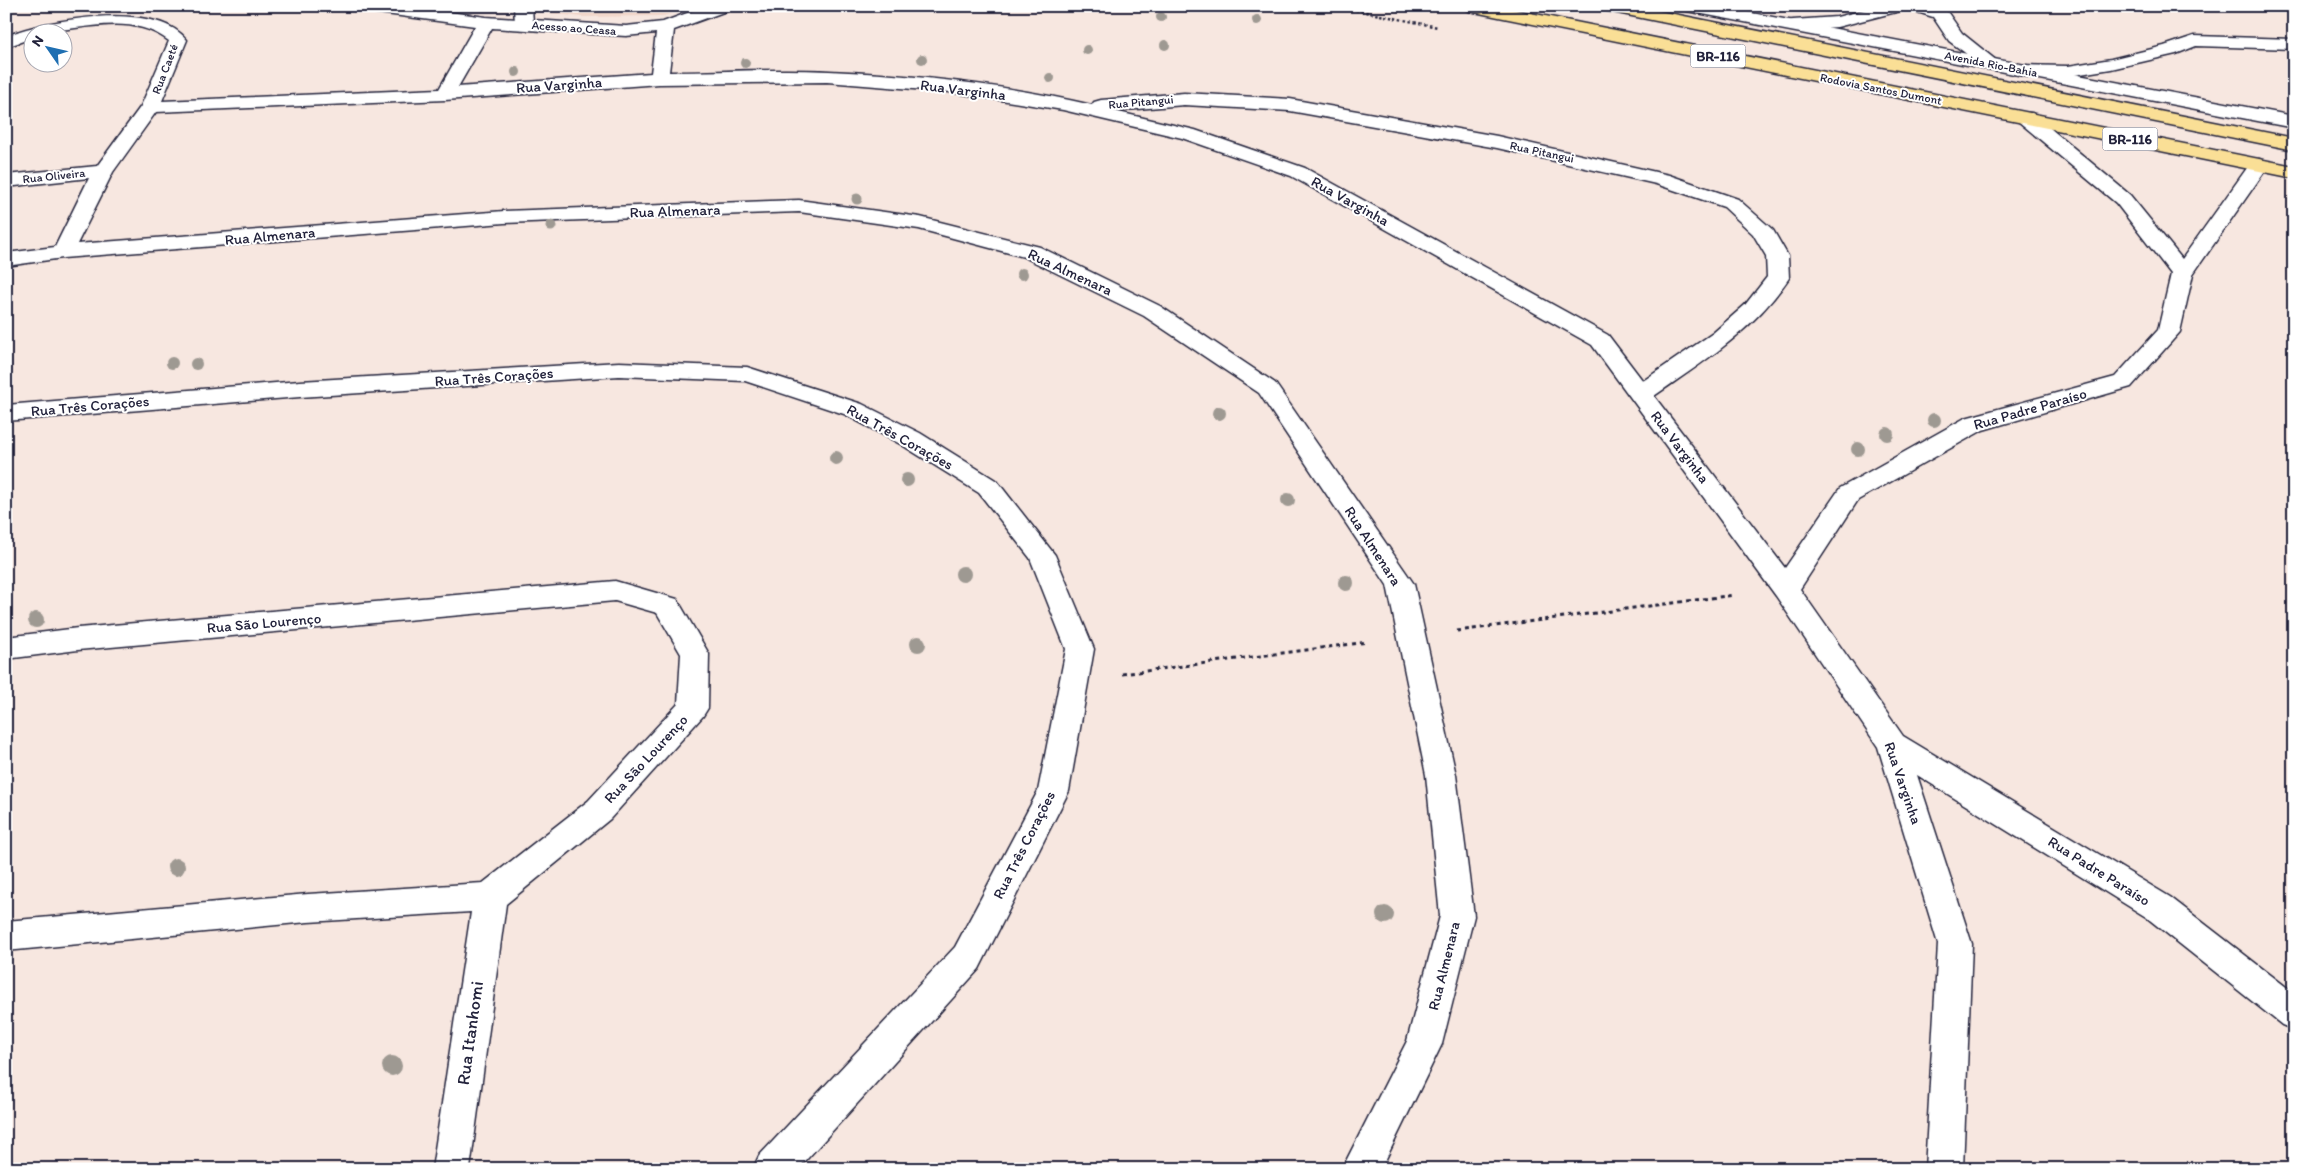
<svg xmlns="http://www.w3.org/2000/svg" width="2300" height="1175" font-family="Itim,sans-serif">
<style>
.built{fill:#f1d6ca}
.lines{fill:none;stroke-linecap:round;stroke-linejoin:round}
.lane-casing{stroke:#22223b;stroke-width:3}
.street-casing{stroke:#22223b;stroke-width:3}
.secondary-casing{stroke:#22223b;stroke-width:3}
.highway-casing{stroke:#22223b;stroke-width:3}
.path-far1{stroke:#22223b;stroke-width:2.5;stroke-dasharray:2.5 2.5;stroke-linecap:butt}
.path{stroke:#22223b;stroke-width:3;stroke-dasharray:4 4;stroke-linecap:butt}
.lane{fill:#fff;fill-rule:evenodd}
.street{fill:#fff;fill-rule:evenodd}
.secondary{fill:#fff;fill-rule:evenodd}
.highway{fill:#fadf96;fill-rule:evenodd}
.tree{fill:#9e9992}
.labels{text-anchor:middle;stroke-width:4;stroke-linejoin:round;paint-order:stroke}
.far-street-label{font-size:12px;fill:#22223b;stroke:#fff}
.shield{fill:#fff;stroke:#646476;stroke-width:1}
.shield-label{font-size:14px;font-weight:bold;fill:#22223b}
.street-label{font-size:15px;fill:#22223b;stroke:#fff}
.near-street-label{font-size:18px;fill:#22223b;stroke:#fff}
</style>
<rect width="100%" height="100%" fill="#f7e7e0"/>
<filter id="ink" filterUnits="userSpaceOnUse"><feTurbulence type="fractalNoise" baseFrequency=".02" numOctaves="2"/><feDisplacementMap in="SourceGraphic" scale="10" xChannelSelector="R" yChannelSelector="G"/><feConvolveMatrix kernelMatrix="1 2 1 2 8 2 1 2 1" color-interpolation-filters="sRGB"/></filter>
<g filter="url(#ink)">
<polygon class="built" points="494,6 696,6 663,16 581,17"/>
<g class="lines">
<g class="lane-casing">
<g id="lane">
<polygon points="514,6 532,6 533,24 530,28 518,28 515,24"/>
<polygon points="2194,36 2294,39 2294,49 2196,46 2176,54 2111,69 2068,76 2019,75 2013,74 2010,70 2013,66 2019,65 2068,66 2111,59 2164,46"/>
</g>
</g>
<g class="street-casing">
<g id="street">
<path d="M 355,6 L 405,6 L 486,17 L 626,26 L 663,22 L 706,6 L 731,6 L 729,10 L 674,30 L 669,72 C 722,72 776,68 829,71 C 917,75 1006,85 1092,105 L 1094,102 L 1101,100 L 1184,93 L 1290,99 L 1497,136 L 1669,175 L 1738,199 L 1773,230 L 1788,256 L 1789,278 C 1753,331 1706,360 1654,396 L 1785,568 L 1840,488 L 1965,418 L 2115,377 L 2158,330 L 2171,274 L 2116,203 L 2018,121 L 2015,117 L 2018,113 L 2032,113 L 2130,195 L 2182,259 L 2252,161 L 2259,159 L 2266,161 L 2269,165 L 2193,274 L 2180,332 L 2131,387 L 1983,430 L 1858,500 L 1800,589 L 1903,736 L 2170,897 L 2294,993 L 2294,1030 L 2282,1025 L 2146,917 L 1917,775 L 1972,944 L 1963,1169 L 1925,1169 L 1938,944 L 1878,747 L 1776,596 L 1592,345 L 1291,176 L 1182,138 L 1063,110 L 950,92 L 827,82 L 659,84 L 445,100 L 156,112 L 113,172 L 77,244 L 504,211 L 799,200 L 920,217 L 1040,247 L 1160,306 L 1275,383 L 1414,584 L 1456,775 L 1474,916 L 1442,1044 L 1381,1169 L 1342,1169 L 1407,1041 L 1440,916 L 1426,775 L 1387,585 L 1259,393 L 1144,316 L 1024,257 L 919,229 L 799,212 L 504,223 L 63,258 L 6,266 L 6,253 L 55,247 L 89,178 L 6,187 L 6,175 L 97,166 L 141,106 L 169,41 C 129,10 78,32 32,32 L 32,38 L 6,47 L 6,36 C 48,19 156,0 187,40 L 162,101 L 439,89 L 475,26 L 363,11 ZM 492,28 L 626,36 L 656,33 L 651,73 L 458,87 ZM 1184,105 L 1290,111 L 1497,148 L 1656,184 L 1724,207 L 1753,234 L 1766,256 L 1767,277 L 1745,305 L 1713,333 L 1643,381 L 1608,335 L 1305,168 L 1195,130 L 1114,111 Z"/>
<polygon points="1879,6 1938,6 1946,10 1962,33 2002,65 1999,69 1987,69 1949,41 1933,17 1908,9 1837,27 1793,30 1787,29 1784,25 1787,21 1793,20 1837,17"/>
<polygon points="619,362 747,367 862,404 920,433 997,481 1055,555 1094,649 1069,791 979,969 798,1169 753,1169 759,1156 955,947 1038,791 1066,649 1030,558 979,493 902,445 844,414 745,381 619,376 300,397 6,421 6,405 300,381"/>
<polygon points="615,581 677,599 709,654 708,708 703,716 610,819 506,904 470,1169 432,1169 471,912 308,922 6,951 6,921 308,894 483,883 588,801 678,704 681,654 657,613 615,601 78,650 6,659 6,637 78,628"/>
</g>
</g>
<g class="secondary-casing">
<polygon id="secondary" points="1679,6 1715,6 2294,116 2294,128 1687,11"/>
</g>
<g class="highway-casing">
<g id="highway">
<polygon points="1461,6 1496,6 2294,166 2294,178 1469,11"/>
<polygon points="1599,6 1634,6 2294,138 2294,150 1607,11"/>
</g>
</g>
<polyline class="path-far1" points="1336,6 1438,27"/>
<g class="path">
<polyline points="1457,631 1734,595"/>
<polyline points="1122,674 1367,642"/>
</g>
<use href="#lane" class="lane"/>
<use href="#street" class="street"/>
<use href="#secondary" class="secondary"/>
<use href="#highway" class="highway"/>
</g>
<g class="tree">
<circle cx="1161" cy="17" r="5"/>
<circle cx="1257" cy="20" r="5"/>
<circle cx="1165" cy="45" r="5"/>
<circle cx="1087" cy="50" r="5"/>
<circle cx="922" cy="59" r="5"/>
<circle cx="745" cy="63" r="5"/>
<circle cx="516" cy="72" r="5"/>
<circle cx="1050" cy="78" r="5"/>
<circle cx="857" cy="199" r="5.5"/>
<circle cx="551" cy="226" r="5.5"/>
<circle cx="1022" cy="274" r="6"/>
<circle cx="172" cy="363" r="6"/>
<circle cx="196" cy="364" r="6"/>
<circle cx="1219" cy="413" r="7"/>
<circle cx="1934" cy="420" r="7"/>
<circle cx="1887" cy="434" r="7"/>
<circle cx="1858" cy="449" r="7"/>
<circle cx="836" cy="458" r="7"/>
<circle cx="907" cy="480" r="7"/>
<circle cx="1288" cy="500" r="7"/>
<circle cx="963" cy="574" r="8"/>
<circle cx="1346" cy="583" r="8"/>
<circle cx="36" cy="620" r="8"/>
<circle cx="918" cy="644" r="8"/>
<circle cx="176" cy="867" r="9"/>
<circle cx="1385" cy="915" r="9"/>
<circle cx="392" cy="1066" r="10"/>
</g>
</g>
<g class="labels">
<g class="far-street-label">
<text transform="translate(574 28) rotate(4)" y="4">Acesso ao Ceasa</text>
<text transform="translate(1991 64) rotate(11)" y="4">Avenida Rio-Bahia</text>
<text transform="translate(165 69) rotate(-69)" y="4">Rua Caeté</text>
<text transform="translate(1881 89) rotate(11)" y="4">Rodovia Santos Dumont</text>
<text transform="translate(1141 102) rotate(-5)" y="4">Rua Pitangui</text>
<text transform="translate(1542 152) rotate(12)" y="4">Rua Pitangui</text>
<text transform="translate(54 176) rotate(-6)" y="4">Rua Oliveira</text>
</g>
<g class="shield">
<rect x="1690.5" y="44.5" width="55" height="23" rx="4"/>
<rect x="2102.5" y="127.5" width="55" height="23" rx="4"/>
</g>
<g class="shield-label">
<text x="1718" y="61">BR-116</text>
<text x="2130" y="144">BR-116</text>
</g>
<g class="street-label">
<text transform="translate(559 85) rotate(-4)" y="5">Rua Varginha</text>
<text transform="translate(963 90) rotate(7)" y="5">Rua Varginha</text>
<text transform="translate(1350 201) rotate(29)" y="5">Rua Varginha</text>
<text transform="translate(675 211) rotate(-2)" y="5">Rua Almenara</text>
<text transform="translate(270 236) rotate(-5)" y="5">Rua Almenara</text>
<text transform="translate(1070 272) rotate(25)" y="5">Rua Almenara</text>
<text transform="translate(494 377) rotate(-4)" y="5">Rua Três Corações</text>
<text transform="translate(90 406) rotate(-5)" y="5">Rua Três Corações</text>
<text transform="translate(2030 409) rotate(-16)" y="5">Rua Padre Paraíso</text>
<text transform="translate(900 437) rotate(29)" y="5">Rua Três Corações</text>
<text transform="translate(1680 447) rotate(53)" y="5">Rua Varginha</text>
<text transform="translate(1373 546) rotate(57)" y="5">Rua Almenara</text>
<text transform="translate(264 623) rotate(-5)" y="5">Rua São Lourenço</text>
<text transform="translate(646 759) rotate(-47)" y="5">Rua São Lourenço</text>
<text transform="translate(1903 783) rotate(71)" y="5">Rua Varginha</text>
<text transform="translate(1024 845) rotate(-63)" y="5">Rua Três Corações</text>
<text transform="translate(2099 871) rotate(32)" y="5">Rua Padre Paraíso</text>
<text transform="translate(1444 966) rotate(-76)" y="5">Rua Almenara</text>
</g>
<g class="near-street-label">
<text transform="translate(470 1033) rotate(-82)" y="6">Rua Itanhomi</text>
</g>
</g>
<rect width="2300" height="1175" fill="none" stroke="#fff" stroke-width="25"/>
<rect x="12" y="12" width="2275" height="1150" fill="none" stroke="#22223b" stroke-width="2" filter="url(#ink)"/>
<g transform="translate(48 48) rotate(304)"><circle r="24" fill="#ffffff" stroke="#a7a7b1"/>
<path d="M0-4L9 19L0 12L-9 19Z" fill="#1f6fb2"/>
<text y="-8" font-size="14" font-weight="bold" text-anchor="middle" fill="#22223b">N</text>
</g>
</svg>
